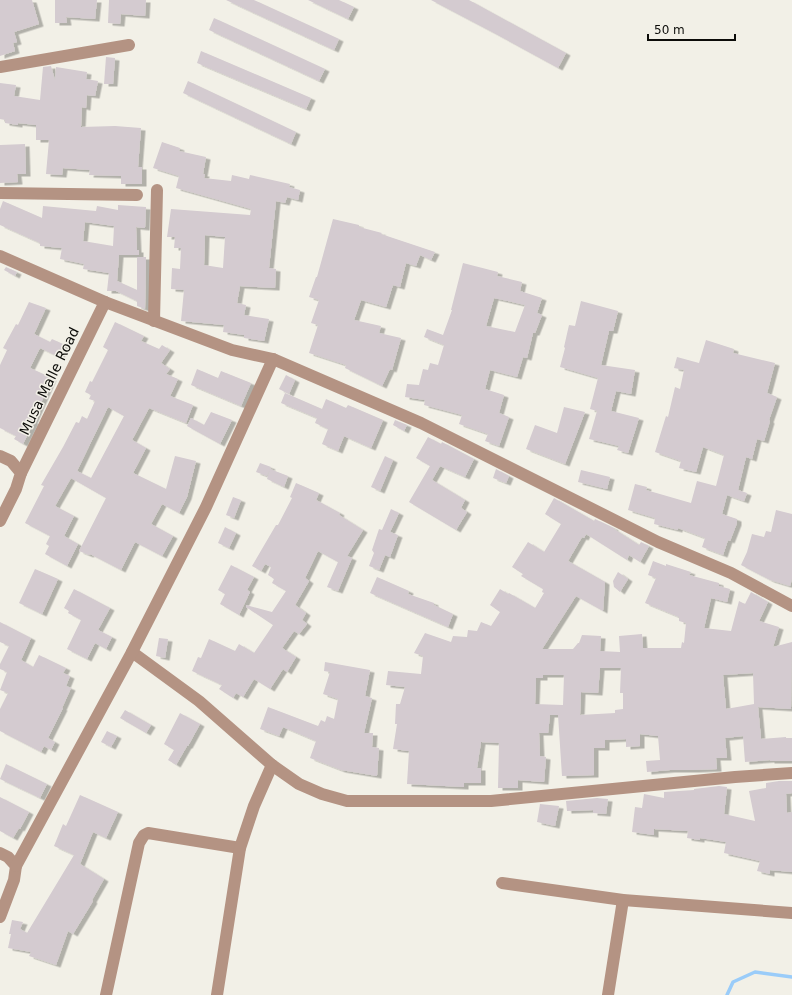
<svg xmlns="http://www.w3.org/2000/svg" width="792" height="995" font-family="'DejaVu Sans',sans-serif">
<style>
.lines{fill:none;stroke-linecap:round;stroke-linejoin:round}
.stream{stroke:#9accf9;stroke-width:3.5}
.building{fill:#d4cbd0;fill-rule:evenodd;filter:url(#shadow)}
.minor{stroke:#b49383;stroke-width:12}
.labels{text-anchor:middle;stroke-width:3;stroke-linejoin:round;paint-order:stroke}
.street-label{font-size:14px;fill:#0c0c09;stroke:#f2f0e7}
</style>
<defs>
<filter id="shadow"><feDropShadow dx="4.5" dy="2.5" stdDeviation="0" flood-color="#0004"/></filter>
</defs>
<rect width="100%" height="100%" fill="#f2f0e7"/>
<g class="lines">
<polyline class="stream" points="727,995 733,982 755,972 792,977"/>
</g>
<g class="building">
<polygon points="0,0 32,0 39,24 14,32 17,42 13,43 15,51 0,56"/>
<polygon points="55,0 97,0 95,19 66,17 67,23 55,23"/>
<polygon points="109,0 146,0 145,16 121,14 120,24 108,23"/>
<polygon points="226,0 254,0 339,39 334,50"/>
<polygon points="308,0 339,0 354,7 348,19"/>
<polygon points="431,0 469,0 566,53 558,68 492,32"/>
<polygon points="214,18 325,69 319,81 209,30"/>
<polygon points="201,51 311,98 306,109 197,63"/>
<polygon points="106,57 115,58 113,84 104,84"/>
<polygon points="51,66 55,80 56,67 87,72 86,79 98,81 95,96 87,95 86,108 82,107 81,127 115,126 141,128 138,167 142,167 142,184 121,184 121,176 89,175 90,170 63,168 62,175 46,174 49,140 36,140 36,125 18,123 18,125 5,123 5,120 0,119 0,83 16,85 14,96 40,100 43,67"/>
<polygon points="188,81 296,132 291,144 183,93"/>
<path d="M 162,142 L 180,148 L 179,151 L 206,157 L 203,174 L 205,174 L 204,178 L 231,181 L 232,175 L 249,179 L 250,175 L 290,184 L 289,187 L 300,190 L 298,200 L 287,197 L 285,203 L 276,201 L 269,268 L 276,269 L 275,288 L 240,286 L 237,303 L 246,305 L 244,315 L 269,319 L 264,341 L 244,338 L 244,335 L 223,332 L 224,325 L 181,321 L 184,290 L 171,289 L 172,268 L 180,269 L 181,248 L 174,248 L 175,237 L 167,237 L 171,209 L 250,215 L 251,209 L 176,188 L 179,176 L 153,168 ZM 205,235 L 225,237 L 223,268 L 204,265 Z"/>
<polygon points="25,144 26,174 17,174 18,182 0,183 0,145"/>
<path d="M 3,201 L 42,218 L 43,206 L 96,211 L 97,206 L 118,210 L 118,205 L 146,207 L 145,228 L 136,227 L 137,250 L 139,250 L 139,255 L 119,255 L 117,281 L 137,290 L 137,257 L 146,257 L 145,309 L 137,306 L 137,301 L 116,291 L 107,291 L 109,273 L 83,269 L 84,264 L 60,259 L 62,248 L 40,246 L 40,243 L 0,225 L 0,209 ZM 85,222 L 114,226 L 113,246 L 83,241 Z"/>
<polygon points="333,219 359,225 359,227 382,233 381,234 435,252 431,260 420,255 416,266 406,263 400,287 393,285 386,307 361,300 354,320 381,326 379,333 401,338 392,370 390,369 382,386 345,368 346,365 309,353 318,325 311,323 319,300 309,297 316,277 317,277"/>
<path d="M 463,263 L 498,272 L 497,276 L 522,282 L 520,291 L 542,298 L 537,313 L 542,315 L 535,333 L 533,333 L 527,358 L 523,357 L 517,377 L 490,370 L 485,389 L 504,395 L 499,413 L 509,417 L 499,446 L 485,441 L 488,434 L 459,424 L 462,415 L 424,405 L 425,400 L 405,397 L 407,384 L 419,385 L 423,369 L 428,370 L 430,363 L 438,365 L 444,345 L 424,337 L 427,329 L 443,335 L 452,310 L 451,310 ZM 494,298 L 525,305 L 515,332 L 486,326 Z"/>
<polygon points="6,267 17,272 15,276 4,270"/>
<polygon points="581,301 618,311 613,331 609,331 601,365 635,370 631,394 616,391 611,411 639,418 628,453 617,450 619,446 589,439 597,411 590,409 598,378 560,367 565,348 564,347 569,325 575,326"/>
<polygon points="29,302 46,308 34,334 50,342 52,339 65,345 59,357 40,348 30,368 52,378 33,421 34,422 23,444 14,439 16,436 0,428 0,365 7,350 3,348 16,324 18,325"/>
<path d="M 115,322 L 144,336 L 141,341 L 159,349 L 162,345 L 170,350 L 161,363 L 170,369 L 166,374 L 178,379 L 170,396 L 193,405 L 186,423 L 149,408 L 132,440 L 146,448 L 133,473 L 166,489 L 175,456 L 196,461 L 187,497 L 179,513 L 162,504 L 151,524 L 173,536 L 162,556 L 135,542 L 121,570 L 90,554 L 89,555 L 79,551 L 106,498 L 71,478 L 55,506 L 74,516 L 64,536 L 78,544 L 67,566 L 45,554 L 49,546 L 46,544 L 50,536 L 25,523 L 44,486 L 41,485 L 63,447 L 76,422 L 79,423 L 82,416 L 87,419 L 95,401 L 89,399 L 91,395 L 85,392 L 90,381 L 92,382 L 108,350 L 103,347 ZM 108,407 L 124,416 L 91,478 L 77,471 Z"/>
<polygon points="706,340 734,349 733,353 775,363 767,393 777,397 769,420 770,421 764,441 757,439 752,459 746,457 738,490 747,493 744,501 727,495 722,514 737,519 737,523 730,541 728,540 723,555 702,547 705,538 678,528 678,530 654,524 655,518 628,510 635,484 647,487 646,490 691,503 697,481 716,486 724,455 703,447 696,472 679,468 681,461 655,452 666,416 668,417 675,387 680,389 684,370 674,368 677,357 699,363"/>
<polygon points="197,369 218,378 221,371 251,383 241,406 191,385"/>
<polygon points="286,375 295,380 289,394 279,389"/>
<polygon points="285,393 322,409 326,399 346,408 348,405 383,420 371,448 344,436 338,451 322,444 328,429 315,423 317,418 281,403"/>
<polygon points="564,407 585,412 565,464 526,449 535,425 557,433"/>
<polygon points="211,412 232,420 220,444 187,426 191,418 204,425"/>
<polygon points="395,420 407,425 404,431 393,425"/>
<polygon points="428,437 441,444 442,442 474,459 465,477 440,466 432,480 465,500 461,508 467,512 456,530 409,502 430,466 416,458"/>
<polygon points="385,456 393,460 380,491 371,487"/>
<polygon points="260,463 271,467 267,476 256,472"/>
<polygon points="270,469 288,476 284,487 267,479"/>
<polygon points="496,469 509,476 506,483 493,478"/>
<polygon points="581,470 610,477 607,489 578,482"/>
<polygon points="296,483 319,493 316,500 340,513 339,515 363,530 347,556 352,558 338,591 327,587 338,562 318,551 305,578 309,581 295,605 306,613 302,620 307,624 299,634 294,631 282,648 296,657 287,672 283,669 270,689 254,679 243,697 236,693 233,698 219,689 222,685 192,671 198,657 201,658 209,639 235,651 239,644 254,653 273,625 246,607 246,605 272,612 286,591 272,583 274,579 268,575 271,567 265,564 261,571 252,566 276,525 278,525 292,498 290,497"/>
<polygon points="233,497 241,500 234,518 226,515"/>
<path d="M 554,498 L 594,521 L 595,519 L 614,528 L 614,529 L 639,545 L 641,542 L 649,546 L 640,562 L 629,555 L 627,560 L 586,534 L 584,538 L 582,537 L 568,561 L 605,582 L 603,611 L 576,596 L 542,649 L 573,649 L 578,643 L 579,643 L 582,635 L 601,636 L 600,651 L 620,652 L 619,636 L 642,634 L 643,648 L 681,648 L 682,642 L 684,643 L 686,623 L 679,621 L 679,617 L 645,603 L 656,578 L 648,575 L 653,561 L 666,566 L 666,564 L 691,572 L 689,575 L 719,583 L 719,586 L 730,589 L 727,602 L 711,598 L 704,628 L 731,631 L 739,601 L 745,604 L 751,592 L 768,602 L 759,621 L 779,627 L 773,647 L 792,642 L 791,709 L 758,707 L 761,739 L 786,737 L 786,738 L 792,738 L 792,761 L 770,761 L 770,760 L 745,762 L 743,736 L 725,738 L 727,758 L 716,758 L 717,769 L 694,770 L 670,770 L 647,772 L 646,761 L 660,760 L 658,736 L 640,734 L 640,746 L 626,747 L 626,739 L 605,740 L 605,748 L 594,748 L 594,775 L 562,776 L 558,715 L 550,715 L 548,733 L 539,733 L 540,756 L 546,757 L 544,782 L 518,780 L 518,788 L 498,788 L 499,743 L 481,742 L 477,768 L 481,768 L 481,783 L 464,783 L 464,787 L 407,784 L 409,751 L 393,749 L 397,724 L 395,724 L 396,704 L 400,704 L 405,687 L 386,685 L 388,671 L 421,674 L 423,656 L 414,653 L 425,633 L 451,642 L 453,636 L 467,637 L 468,630 L 477,631 L 481,622 L 491,626 L 500,612 L 490,605 L 500,589 L 508,594 L 509,593 L 535,608 L 544,593 L 542,592 L 543,589 L 521,576 L 523,574 L 512,567 L 528,542 L 544,552 L 561,524 L 545,514 ZM 600,668 L 621,668 L 620,693 L 623,693 L 623,709 L 615,710 L 615,713 L 580,715 L 581,692 L 598,693 ZM 753,673 L 754,704 L 726,709 L 723,675 ZM 543,675 L 564,675 L 563,705 L 535,704 L 536,678 L 543,678 Z"/>
<polygon points="391,509 399,513 390,532 398,535 390,557 385,555 379,570 369,566 374,553 372,550 379,529 382,530"/>
<polygon points="776,510 792,514 792,579 790,586 770,580 741,565 747,552 752,534 764,537 766,531 771,532"/>
<polygon points="225,527 236,533 229,548 218,543"/>
<polygon points="231,565 254,577 247,590 250,592 239,615 220,604 225,594 218,590"/>
<polygon points="35,569 58,579 42,614 19,603"/>
<polygon points="618,572 628,579 620,592 614,587 613,581"/>
<polygon points="377,577 409,591 408,594 434,603 434,605 453,614 448,627 370,593"/>
<polygon points="74,589 110,608 98,630 112,637 106,649 95,643 87,659 67,649 81,620 68,613 69,611 64,608"/>
<polygon points="0,622 31,638 21,660 33,667 39,655 66,668 63,673 70,676 66,686 71,688 62,708 63,708 48,738 55,742 51,750 44,746 41,752 0,731 0,709 8,693 0,690 7,672 0,669 0,664 9,646 0,642"/>
<polygon points="159,638 168,639 165,658 156,656"/>
<polygon points="325,662 370,670 365,696 372,698 364,733 373,733 372,747 379,748 377,776 341,770 310,758 316,741 283,727 279,736 260,729 268,707 318,726 321,720 325,722 327,716 334,719 338,699 323,694 330,672 324,671"/>
<polygon points="125,710 151,725 146,733 120,718"/>
<polygon points="180,713 200,724 188,746 187,746 176,765 168,760 174,750 164,744"/>
<polygon points="107,731 117,736 111,747 101,742"/>
<polygon points="6,764 47,784 40,798 0,779"/>
<polygon points="779,781 792,781 792,793 786,794 787,813 792,812 792,872 770,870 770,874 757,871 760,861 724,853 726,842 700,838 700,840 687,838 688,831 654,829 654,835 632,832 635,807 642,808 644,794 664,798 664,792 694,790 694,789 719,786 727,787 724,814 755,821 749,791 766,788 766,783"/>
<polygon points="80,795 118,812 106,838 93,832 80,864 104,879 92,900 93,901 73,934 68,931 56,965 29,956 31,952 8,948 11,934 9,934 12,920 23,922 20,929 27,933 74,855 54,846 63,824 66,826"/>
<polygon points="0,797 29,812 20,829 19,828 13,838 0,831"/>
<polygon points="597,798 608,799 606,814 593,813 593,810 567,811 566,801"/>
<polygon points="540,804 559,806 555,826 537,822"/>
</g>
<g class="lines">
<g class="minor">
<polyline points="0,67 129,45"/>
<polyline points="0,193 137,195"/>
<polyline points="0,256 105,302 232,350 273,359 421,423 658,542 731,573 792,606"/>
<polyline points="154,321 157,190"/>
<polyline points="0,456 11,461 21,473 16,489 0,521"/>
<polyline points="21,473 105,302"/>
<polyline points="132,652 199,701 272,765 299,784 322,794 347,801 491,801 735,777 792,773"/>
<polyline points="0,853 8,857 16,866 14,880 0,917"/>
<polyline points="16,866 132,652 206,507 273,359"/>
<polyline points="502,883 623,900 792,913"/>
<polyline points="106,995 139,843 144,835 148,833 240,848"/>
<polyline points="217,995 240,848 254,806 272,765"/>
<polyline points="608,995 623,900"/>
</g>
</g>
<g class="labels">
<g class="street-label">
<text transform="translate(49 381) rotate(-64)" y="5">Musa Malle Road</text>
</g>
</g>
<path d="M648 34v6h87v-6" fill="none" stroke="#0c0c09" stroke-width="2"/>
<text x="654" y="34" font-size="12" fill="#0c0c09" stroke="#f2f0e7" stroke-width="3" paint-order="stroke">50 m</text>
</svg>
